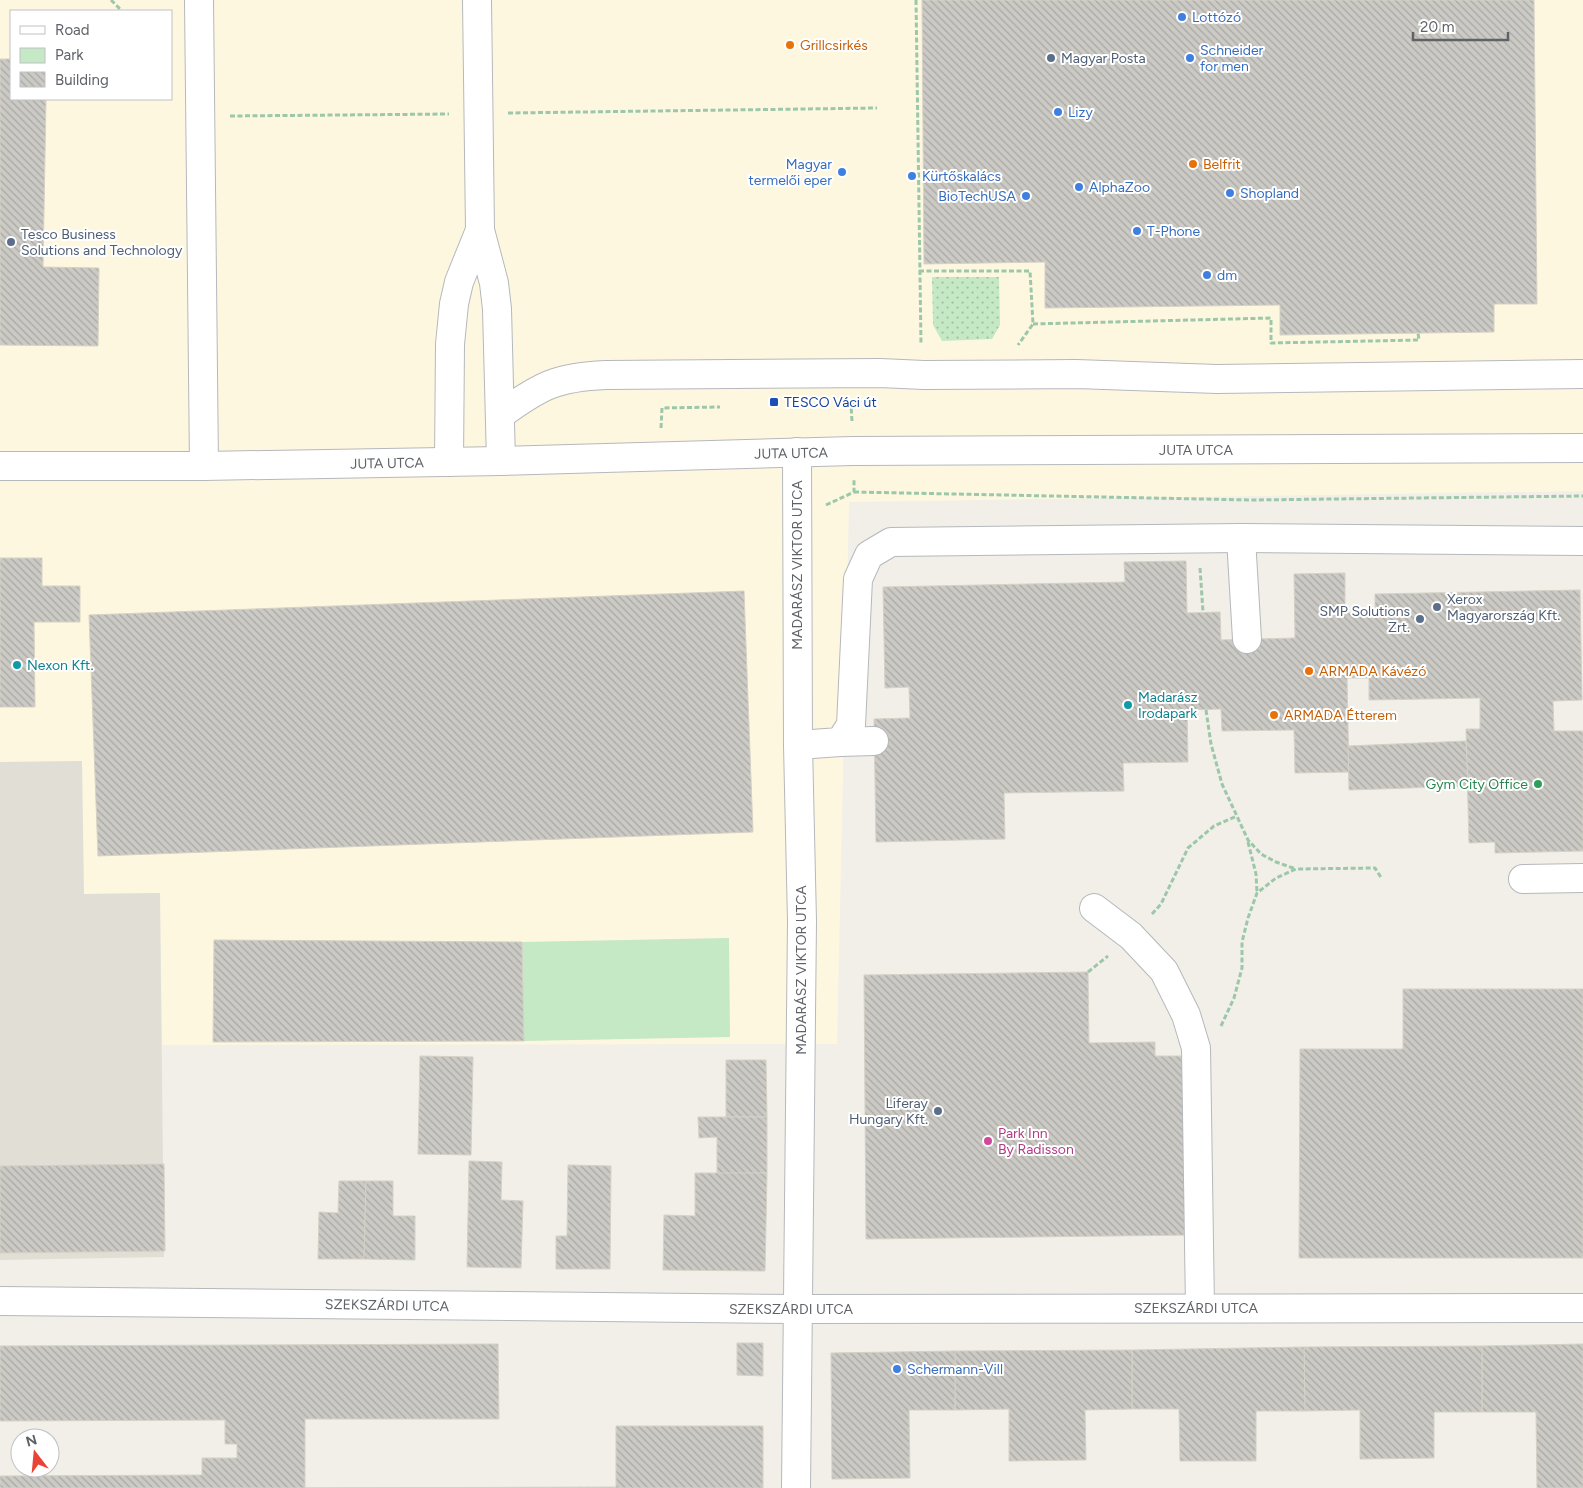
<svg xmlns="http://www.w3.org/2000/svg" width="1583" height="1488" font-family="Figtree,sans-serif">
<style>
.commercial{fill:#fef7e0;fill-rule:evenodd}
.education{fill:#e1ded6}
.grass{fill:url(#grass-dots)}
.park{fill:#c5e8c5}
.building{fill:url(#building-back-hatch);stroke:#d6d1c6}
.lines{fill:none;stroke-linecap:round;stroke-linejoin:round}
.minor-casing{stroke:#b5b8bc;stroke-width:30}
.path{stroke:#9cc7a9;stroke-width:3;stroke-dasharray:5 2.5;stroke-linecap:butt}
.minor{stroke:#fff;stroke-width:28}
.shop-dot{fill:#3f7fe0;stroke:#fff;stroke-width:2}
.food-dot{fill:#e8710a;stroke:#fff;stroke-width:2}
.service-dot{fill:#5c6f8a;stroke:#fff;stroke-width:2}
.transit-dot{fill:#1a4fb4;stroke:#fff;stroke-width:2}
.culture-dot{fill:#0f9aa8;stroke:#fff;stroke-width:2}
.leisure-dot{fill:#2e9e5b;stroke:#fff;stroke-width:2}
.hotel-dot{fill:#d1479c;stroke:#fff;stroke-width:2}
.labels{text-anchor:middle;stroke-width:4;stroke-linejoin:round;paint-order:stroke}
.shop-label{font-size:14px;fill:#366cbe;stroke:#fff;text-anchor:start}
.food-label{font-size:14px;fill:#c56008;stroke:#fff;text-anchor:start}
.service-label{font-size:14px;fill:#4e5e75;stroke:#fff;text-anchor:start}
.transit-label{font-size:14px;fill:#164399;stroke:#fff;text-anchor:start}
.street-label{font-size:14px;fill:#5f6368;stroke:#fff}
.culture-label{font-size:14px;fill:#0d838f;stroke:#fff;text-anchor:start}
.leisure-label{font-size:14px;fill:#27864d;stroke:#fff;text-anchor:end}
.hotel-label{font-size:14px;fill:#b23c85;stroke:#fff;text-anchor:start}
</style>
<defs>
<pattern id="grass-dots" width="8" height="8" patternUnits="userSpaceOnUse" patternTransform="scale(1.25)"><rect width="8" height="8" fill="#c5e8c5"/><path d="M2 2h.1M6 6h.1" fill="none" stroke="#a3c0a4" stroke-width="1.8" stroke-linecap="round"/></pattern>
<pattern id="building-back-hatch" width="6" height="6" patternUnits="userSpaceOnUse" patternTransform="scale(1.25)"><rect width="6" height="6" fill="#cccac5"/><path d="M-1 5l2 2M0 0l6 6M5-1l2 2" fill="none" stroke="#a9a8a4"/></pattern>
</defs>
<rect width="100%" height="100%" fill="#f1efe8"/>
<path class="commercial" d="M 0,0 L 1583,0 L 1583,491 L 849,502 L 837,1044 L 162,1045 L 160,893 L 83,894 L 82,761 L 0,762 ZM 11,11 L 171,11 L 171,99 L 11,99 Z"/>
<polygon class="education" points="82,761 84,894 160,893 164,1257 0,1260 0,762"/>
<polygon class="grass" points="932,277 999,277 1000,325 992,339 942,341 933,325"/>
<polygon class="park" points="729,938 730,1037 524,1041 522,942"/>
<g class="building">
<polygon points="922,0 1534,0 1537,304 1494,304 1494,332 1280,335 1280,305 1045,308 1045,262 924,264"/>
<polygon points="0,59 11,59 11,98 46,99 43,267 99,268 98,346 0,345"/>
<polygon points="0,558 42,558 42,586 80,586 80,622 34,622 35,707 0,707"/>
<polygon points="1186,561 1187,613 1220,612 1221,640 1295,638 1294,574 1345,573 1345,613 1375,613 1375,594 1580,590 1582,700 1553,701 1554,731 1583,731 1583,851 1495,853 1495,842 1469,843 1466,729 1480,729 1480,698 1369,700 1369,678 1347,678 1349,772 1295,773 1294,730 1222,731 1221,709 1187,710 1188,762 1123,763 1124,791 1004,793 1005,839 876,842 874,719 910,718 909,687 885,688 883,587 1125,582 1124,562"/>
<polygon points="744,591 753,832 98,856 89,615"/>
<polygon points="1466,741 1468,786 1349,790 1348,746"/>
<polygon points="214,940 522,942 524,1041 213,1042"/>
<polygon points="1088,972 1089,1043 1155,1042 1155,1056 1190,1056 1192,1235 866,1239 864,975"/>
<polygon points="1403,989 1583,989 1583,1258 1299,1258 1300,1049 1403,1049"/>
<polygon points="420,1056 473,1057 471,1155 418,1154"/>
<polygon points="726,1060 766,1060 767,1117 726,1117"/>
<polygon points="698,1117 767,1117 767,1173 717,1174 717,1137 699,1138"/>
<polygon points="469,1161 502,1162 501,1200 523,1201 521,1268 467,1267"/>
<polygon points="164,1164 165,1251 0,1253 0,1166"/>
<polygon points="568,1165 611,1166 610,1269 556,1269 556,1236 567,1236"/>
<polygon points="695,1173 767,1173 765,1271 663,1270 664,1215 695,1216"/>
<polygon points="339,1181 366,1181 364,1259 318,1259 319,1212 338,1213"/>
<polygon points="366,1181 393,1181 393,1216 415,1216 415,1260 364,1259"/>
<polygon points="737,1343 763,1343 763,1376 737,1375"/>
<polygon points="498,1344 499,1419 305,1419 305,1488 616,1487 616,1426 763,1426 763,1488 0,1488 0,1476 202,1475 202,1458 237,1458 237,1444 225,1444 225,1420 0,1421 0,1346"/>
<polygon points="1583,1344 1583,1488 1537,1488 1536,1412 1482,1412 1482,1346"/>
<polygon points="1482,1346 1482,1412 1434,1412 1434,1458 1360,1459 1360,1410 1305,1411 1304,1347"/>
<polygon points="1304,1347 1305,1411 1256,1411 1256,1461 1180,1461 1179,1409 1132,1409 1132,1350"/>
<polygon points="1132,1350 1132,1409 1085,1410 1086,1460 1009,1461 1009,1409 955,1410 955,1351"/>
<polygon points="955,1351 955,1410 909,1410 910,1478 832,1479 831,1353"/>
</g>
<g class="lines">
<g class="minor-casing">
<g id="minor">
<polyline points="199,0 204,466"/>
<polyline points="477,0 480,230 494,283 497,309 501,461"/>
<path d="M 500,415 C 540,386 556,377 606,375 L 880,373 L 924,375 L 1076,374 L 1217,379 L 1583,374"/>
<polyline points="449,462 450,344 454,304 459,282 480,230"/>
<polyline points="0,466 204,466 501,461 853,451 1583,448"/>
<polyline points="1241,538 1247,639"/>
<polyline points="840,742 874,741"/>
<polyline points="798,745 840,742 851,725 858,579 869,555 891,542 1241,538 1583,541"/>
<polyline points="1523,879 1583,878"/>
<polyline points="1094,908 1131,936 1164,971 1186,1015 1196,1048 1200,1308"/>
<polyline points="0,1301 797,1309 1583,1308"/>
<polyline points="796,1488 802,921 798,745 797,452"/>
</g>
</g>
<g class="path">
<polyline points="111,0 122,11"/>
<polyline points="916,0 921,344"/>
<polyline points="508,113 877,108"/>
<polyline points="230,116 449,114"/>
<polyline points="919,271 1030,271 1033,324 1018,345"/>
<polyline points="1033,324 1271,318 1271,343 1419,340 1418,333"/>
<polyline points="852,421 851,405 854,404"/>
<polyline points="661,428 662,408 720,407"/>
<polyline points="854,492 1251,500 1583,496"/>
<polyline points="826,505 854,492 854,479"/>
<polyline points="1200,568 1203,612"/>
<polyline points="1206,710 1211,744 1222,784 1248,840 1261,854 1276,862 1296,869"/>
<polyline points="1248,842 1256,874 1257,892"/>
<polyline points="1152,914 1161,904 1188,848 1214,826 1237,816"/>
<polyline points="1088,972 1108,956"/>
<polyline points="1221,1026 1234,998 1242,968 1242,942 1248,918 1257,893 1276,878 1296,869 1375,868 1382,879"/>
</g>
<use href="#minor" class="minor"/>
</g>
<g class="shop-dot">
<circle cx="1182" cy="17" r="5"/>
<circle cx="1190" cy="58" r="5"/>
<circle cx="1058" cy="112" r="5"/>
<circle cx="842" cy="172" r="5"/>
<circle cx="912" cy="176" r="5"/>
<circle cx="1079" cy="187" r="5"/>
<circle cx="1230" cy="193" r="5"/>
<circle cx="1026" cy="196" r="5"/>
<circle cx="1137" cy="231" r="5"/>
<circle cx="1207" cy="275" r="5"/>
<circle cx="897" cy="1369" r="5"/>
</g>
<g class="food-dot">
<circle cx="790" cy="45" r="5"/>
<circle cx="1193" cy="164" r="5"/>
<circle cx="1309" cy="671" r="5"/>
<circle cx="1274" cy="715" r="5"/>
</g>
<g class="service-dot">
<circle cx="1051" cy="58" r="5"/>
<circle cx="11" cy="242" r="5"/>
<circle cx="1437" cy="607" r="5"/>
<circle cx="1420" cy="619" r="5"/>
<circle cx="938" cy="1111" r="5"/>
</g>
<rect class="transit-dot" x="769" y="397" width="10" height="10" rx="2.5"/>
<g class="culture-dot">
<circle cx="17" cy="665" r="5"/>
<circle cx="1128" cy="705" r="5"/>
</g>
<circle class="leisure-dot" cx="1538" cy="784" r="5"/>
<circle class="hotel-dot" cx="988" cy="1141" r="5"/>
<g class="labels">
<g class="shop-label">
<text x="1192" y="22">Lottózó</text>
<text x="1200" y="55">Schneider<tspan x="1200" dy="16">for men</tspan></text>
<text x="1068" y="117">Lizy</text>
<text x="832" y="169" text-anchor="end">Magyar<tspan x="832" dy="16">termelői eper</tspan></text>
<text x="922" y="181">Kürtőskalács</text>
<text x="1089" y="192">AlphaZoo</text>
<text x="1240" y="198">Shopland</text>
<text x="1016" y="201" text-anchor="end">BioTechUSA</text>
<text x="1147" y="236">T-Phone</text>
<text x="1217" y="280">dm</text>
<text x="907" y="1374">Schermann-Vill</text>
</g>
<g class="food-label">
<text x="800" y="50">Grillcsirkés</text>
<text x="1203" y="169">Belfrit</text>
<text x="1319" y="676">ARMADA Kávézó</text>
<text x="1284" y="720">ARMADA Étterem</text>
</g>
<g class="service-label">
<text x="1061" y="63">Magyar Posta</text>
<text x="21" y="239">Tesco Business<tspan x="21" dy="16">Solutions and Technology</tspan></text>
<text x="1447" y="604">Xerox<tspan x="1447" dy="16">Magyarország Kft.</tspan></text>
<text x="1410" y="616" text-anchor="end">SMP Solutions<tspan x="1410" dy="16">Zrt.</tspan></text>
<text x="928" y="1108" text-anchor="end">Liferay<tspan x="928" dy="16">Hungary Kft.</tspan></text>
</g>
<g class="transit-label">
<text x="784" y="407">TESCO Váci út</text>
</g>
<g class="street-label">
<text x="1196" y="455">JUTA UTCA</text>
<text transform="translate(791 453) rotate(-1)" y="5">JUTA UTCA</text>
<text transform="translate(387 463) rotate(-1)" y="5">JUTA UTCA</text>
<text transform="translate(797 565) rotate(-90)" y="5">MADARÁSZ VIKTOR UTCA</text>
<text transform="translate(801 970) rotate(-90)" y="5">MADARÁSZ VIKTOR UTCA</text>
<text transform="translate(387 1305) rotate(1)" y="5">SZEKSZÁRDI UTCA</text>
<text x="1196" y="1313">SZEKSZÁRDI UTCA</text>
<text x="791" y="1314">SZEKSZÁRDI UTCA</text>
</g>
<g class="culture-label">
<text x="27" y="670">Nexon Kft.</text>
<text x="1138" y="702">Madarász<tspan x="1138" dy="16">Irodapark</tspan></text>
</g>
<g class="leisure-label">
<text x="1528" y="789">Gym City Office</text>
</g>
<g class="hotel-label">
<text x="998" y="1138">Park Inn<tspan x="998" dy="16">By Radisson</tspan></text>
</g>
</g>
<rect x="10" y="10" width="162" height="90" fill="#ffffff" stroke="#bfc1c3"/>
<rect x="20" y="26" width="25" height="8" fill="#ffffff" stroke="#bfc1c3"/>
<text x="55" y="35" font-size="15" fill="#5f6368">Road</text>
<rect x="20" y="48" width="25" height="15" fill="#c5e8c5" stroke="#bfc1c3"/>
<text x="55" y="60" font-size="15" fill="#5f6368">Park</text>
<rect x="20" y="72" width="25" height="15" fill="url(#building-back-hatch)" stroke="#bfc1c3"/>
<text x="55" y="85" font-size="15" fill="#5f6368">Building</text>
<g transform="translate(35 1453) rotate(344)"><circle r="24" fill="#ffffff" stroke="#bfc1c3"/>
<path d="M0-4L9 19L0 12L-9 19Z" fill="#ea4335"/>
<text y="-8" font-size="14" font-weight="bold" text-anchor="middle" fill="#5f6368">N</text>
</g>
<path d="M1413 32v8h95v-8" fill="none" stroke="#5f6368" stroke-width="2.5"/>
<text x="1420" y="32" font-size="15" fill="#5f6368" stroke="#ffffff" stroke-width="4" paint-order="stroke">20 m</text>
</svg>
